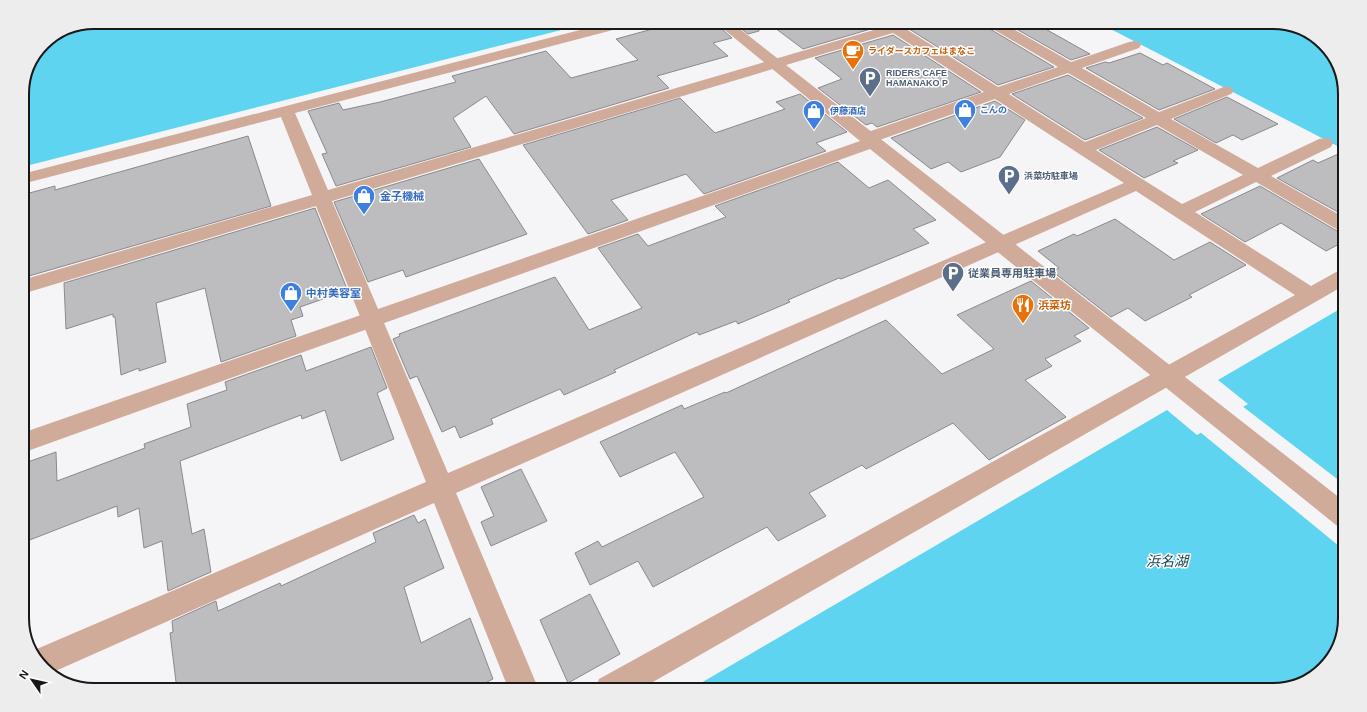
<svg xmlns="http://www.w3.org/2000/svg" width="1367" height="712" font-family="Arial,'Noto Sans JP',sans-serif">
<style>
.water{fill:#5ed4f0}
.pier{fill:#f5f5f8}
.building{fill:#bdbdc0;stroke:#8a8a8d}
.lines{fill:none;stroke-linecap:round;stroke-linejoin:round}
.minor{fill:#d1ab9a;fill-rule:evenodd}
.tertiary{fill:#d1ab9a;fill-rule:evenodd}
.labels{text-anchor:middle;stroke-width:3;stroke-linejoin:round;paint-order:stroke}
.far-food-label{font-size:9px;font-weight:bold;fill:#c56008;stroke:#fff;text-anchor:start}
.far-service-label{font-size:9px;font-weight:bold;fill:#4e5e75;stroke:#fff;text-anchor:start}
.far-shop-label{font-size:9px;font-weight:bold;fill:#366cbe;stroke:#fff;text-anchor:start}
.shop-label{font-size:11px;font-weight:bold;fill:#366cbe;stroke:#fff;text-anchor:start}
.service-label{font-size:11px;font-weight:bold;fill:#4e5e75;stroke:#fff;text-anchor:start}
.food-label{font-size:11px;font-weight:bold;fill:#c56008;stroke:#fff;text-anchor:start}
.near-water-label{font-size:14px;font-style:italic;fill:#134753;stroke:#fff}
.rim{fill:none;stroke:#181819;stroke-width:2}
</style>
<rect width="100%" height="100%" fill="#f5f5f8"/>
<g class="water">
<polygon points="94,22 593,22 22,167 22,90 43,43 67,27"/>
<polygon points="1097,22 1273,22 1305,30 1333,54 1345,90 1345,150"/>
<polygon points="1345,306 1345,618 1337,650 1309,680 1273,690 689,690 1167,410 1197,435 1248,404 1218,380"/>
</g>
<polygon class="pier" points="1242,406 1345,485 1345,551 1200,432"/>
<g class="building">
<polygon points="678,22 714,22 732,38 713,43 728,56 657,76 669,88 514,134 486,96 453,118 471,147 336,186 322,154 327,153 308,111 339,103 343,110 380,102 456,82 452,76 546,51 571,78 638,60 616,39"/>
<polygon points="733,22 758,22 759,31 748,34"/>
<polygon points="767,22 878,22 881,26 803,49"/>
<polygon points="898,22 983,22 985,26 1054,67 998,85"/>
<polygon points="1004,22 1033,22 1090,54 1071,60"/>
<polygon points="893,35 981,92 877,127 872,123 866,125 818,88 842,79 815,58"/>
<polygon points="1140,53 1163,65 1167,63 1215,89 1159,110 1086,68 1105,62 1109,63"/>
<polygon points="1068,75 1143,118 1085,140 1012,94"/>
<polygon points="800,94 847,132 816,143 826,151 704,194 686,174 611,200 628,220 588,234 523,145 680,98 715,133 785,109 776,102"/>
<polygon points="1227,97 1278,124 1242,140 1233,135 1216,143 1174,119"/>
<polygon points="995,101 1025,120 1000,157 961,172 948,162 931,169 891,138"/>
<polygon points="1157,127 1198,150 1173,161 1178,163 1144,178 1099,150"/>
<polygon points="248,136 271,206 22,278 22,195 55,186 55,190"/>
<polygon points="1345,151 1345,216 1277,178 1313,160 1318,163"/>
<polygon points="479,159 527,234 406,277 403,270 368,282 334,202"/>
<polygon points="838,162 869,188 888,180 936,220 913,229 929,243 841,279 839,278 788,300 790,302 738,324 736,321 699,335 697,332 614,370 616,372 564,395 560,389 491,419 493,424 460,438 455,426 442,432 417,376 410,379 393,339 400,336 399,334 555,277 589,330 642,308 598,248 638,234 648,246 726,217 715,206"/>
<polygon points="1260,186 1337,231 1345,233 1345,241 1326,251 1281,223 1245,242 1201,214"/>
<polygon points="315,208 347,289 342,290 343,292 300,307 303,316 291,320 296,336 221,362 205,288 156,303 166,362 139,371 139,368 121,375 115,317 113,317 113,314 66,329 64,283"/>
<polygon points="1115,219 1174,260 1210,242 1246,265 1189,295 1192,297 1145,321 1128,308 1111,317 1052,271 1059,268 1038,251 1074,234 1077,236"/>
<polygon points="1031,281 1089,328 1074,336 1081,341 1045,359 1052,366 1025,380 1066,417 989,460 953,423 866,469 862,465 809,493 826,516 778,541 767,527 653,587 638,561 590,585 575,553 598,541 602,547 704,497 675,452 620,477 600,442 682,405 684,409 725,392 726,393 886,320 942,374 994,349 957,315"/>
<polygon points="371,347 387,388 377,393 394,439 341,461 325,410 302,419 301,415 180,461 192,534 204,529 211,572 168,591 162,541 144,548 139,508 118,517 117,506 22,543 22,464 56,452 57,481 145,448 144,444 191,427 187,404 227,390 225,382 301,355 306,371"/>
<polygon points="521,469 547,521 491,546 481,522 494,516 481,487"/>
<polygon points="414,515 418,523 425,519 444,568 404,587 421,643 470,618 493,679 471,690 177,690 170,633 173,632 172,621 216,601 218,611 280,583 281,586 376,542 373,533"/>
<polygon points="590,594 620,654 568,683 540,620"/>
</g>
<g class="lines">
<path class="minor" d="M 611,22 L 634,22 L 632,25 L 295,113 L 328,190 L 884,27 L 879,22 L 895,22 L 998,87 L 1058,67 L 986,25 L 984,22 L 1001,22 L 1071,62 L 1129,42 L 1134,41 L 1139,42 L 1141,45 L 1139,48 L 1082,68 L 1159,112 L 1221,88 L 1226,86 L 1231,88 L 1234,91 L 1231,94 L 1171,119 L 1258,168 L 1319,139 L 1325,138 L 1331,139 L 1333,143 L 1331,147 L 1271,176 L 1345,218 L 1345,232 L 1338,230 L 1256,182 L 1195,212 L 1311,286 L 1338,271 L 1345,269 L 1345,285 L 639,690 L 595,690 L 599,679 L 1295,295 L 1136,191 L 456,493 L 539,690 L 509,690 L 434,503 L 51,673 L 34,658 L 32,651 L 426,482 L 316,206 L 22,294 L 22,280 L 312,195 L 281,117 L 22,184 L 22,174 ZM 893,33 L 984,92 L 862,134 L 860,138 L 862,142 L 868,143 L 874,142 L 995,99 L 1124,183 L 448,473 L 332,201 ZM 1068,73 L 1146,118 L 1085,142 L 1009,94 ZM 1157,125 L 1243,175 L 1182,204 L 1096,150 Z"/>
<polygon class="tertiary" points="715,22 731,22 1345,502 1345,529 1336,525 870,149 22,453 22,433 860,141"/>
</g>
<defs>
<g id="cafe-pin" transform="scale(1.15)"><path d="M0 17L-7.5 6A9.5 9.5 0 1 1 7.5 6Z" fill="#e8710a" stroke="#fff"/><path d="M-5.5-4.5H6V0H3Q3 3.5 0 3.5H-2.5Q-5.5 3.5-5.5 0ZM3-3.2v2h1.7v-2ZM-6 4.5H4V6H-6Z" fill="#fff"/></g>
<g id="parking-pin" transform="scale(1.15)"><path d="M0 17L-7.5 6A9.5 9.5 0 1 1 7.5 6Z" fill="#5c6f8a" stroke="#fff"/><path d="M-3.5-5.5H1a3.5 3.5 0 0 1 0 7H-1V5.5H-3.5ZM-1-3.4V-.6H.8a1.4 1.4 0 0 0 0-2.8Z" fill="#fff"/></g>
<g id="shop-pin" transform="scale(1.15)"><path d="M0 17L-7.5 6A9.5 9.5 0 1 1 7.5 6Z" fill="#3f7fe0" stroke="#fff"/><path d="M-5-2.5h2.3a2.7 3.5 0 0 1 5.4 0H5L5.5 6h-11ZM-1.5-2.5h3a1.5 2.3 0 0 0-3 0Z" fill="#fff"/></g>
<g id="restaurant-pin" transform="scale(1.15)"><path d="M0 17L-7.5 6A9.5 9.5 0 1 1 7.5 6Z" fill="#e8710a" stroke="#fff"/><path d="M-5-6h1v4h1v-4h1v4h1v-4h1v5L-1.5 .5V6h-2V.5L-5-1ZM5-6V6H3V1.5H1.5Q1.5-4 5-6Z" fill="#fff"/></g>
</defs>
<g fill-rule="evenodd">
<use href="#cafe-pin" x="853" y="51"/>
<use href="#parking-pin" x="870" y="78"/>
<use href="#shop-pin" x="965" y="110"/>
<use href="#shop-pin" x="814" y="111"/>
<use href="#parking-pin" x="1009" y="176"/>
<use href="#shop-pin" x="364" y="196"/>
<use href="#parking-pin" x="953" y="273"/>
<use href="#shop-pin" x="291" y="293"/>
<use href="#restaurant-pin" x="1023" y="305"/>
</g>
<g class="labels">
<g class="far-food-label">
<text x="868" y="54">ライダースカフェはまなこ</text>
</g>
<g class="far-service-label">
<text x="886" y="76">RIDERS CAFE<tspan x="886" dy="10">HAMANAKO P</tspan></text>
<text x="1024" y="179">浜菜坊駐車場</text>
</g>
<g class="far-shop-label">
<text x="980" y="113">こんの</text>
<text x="830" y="114">伊藤酒店</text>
</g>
<g class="shop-label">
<text x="380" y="200">金子機械</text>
<text x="306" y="297">中村美容室</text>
</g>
<g class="service-label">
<text x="968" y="277">従業員専用駐車場</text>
</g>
<g class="food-label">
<text x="1038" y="309">浜菜坊</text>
</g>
<g class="near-water-label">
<text x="1167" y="566">浜名湖</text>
</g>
</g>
<path d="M0 0H1367V712H0ZM94 29H1273A65 65 0 0 1 1338 94V618A65 65 0 0 1 1273 683H94A65 65 0 0 1 29 618V94A65 65 0 0 1 94 29Z" fill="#ededed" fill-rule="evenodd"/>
<path class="rim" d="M94 29H1273A65 65 0 0 1 1338 94V618A65 65 0 0 1 1273 683H94A65 65 0 0 1 29 618V94A65 65 0 0 1 94 29Z"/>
<g transform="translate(32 680) rotate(304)" stroke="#ffffff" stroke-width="3" paint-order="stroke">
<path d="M0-3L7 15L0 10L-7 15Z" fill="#181819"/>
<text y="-6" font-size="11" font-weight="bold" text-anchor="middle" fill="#181819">N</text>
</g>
</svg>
